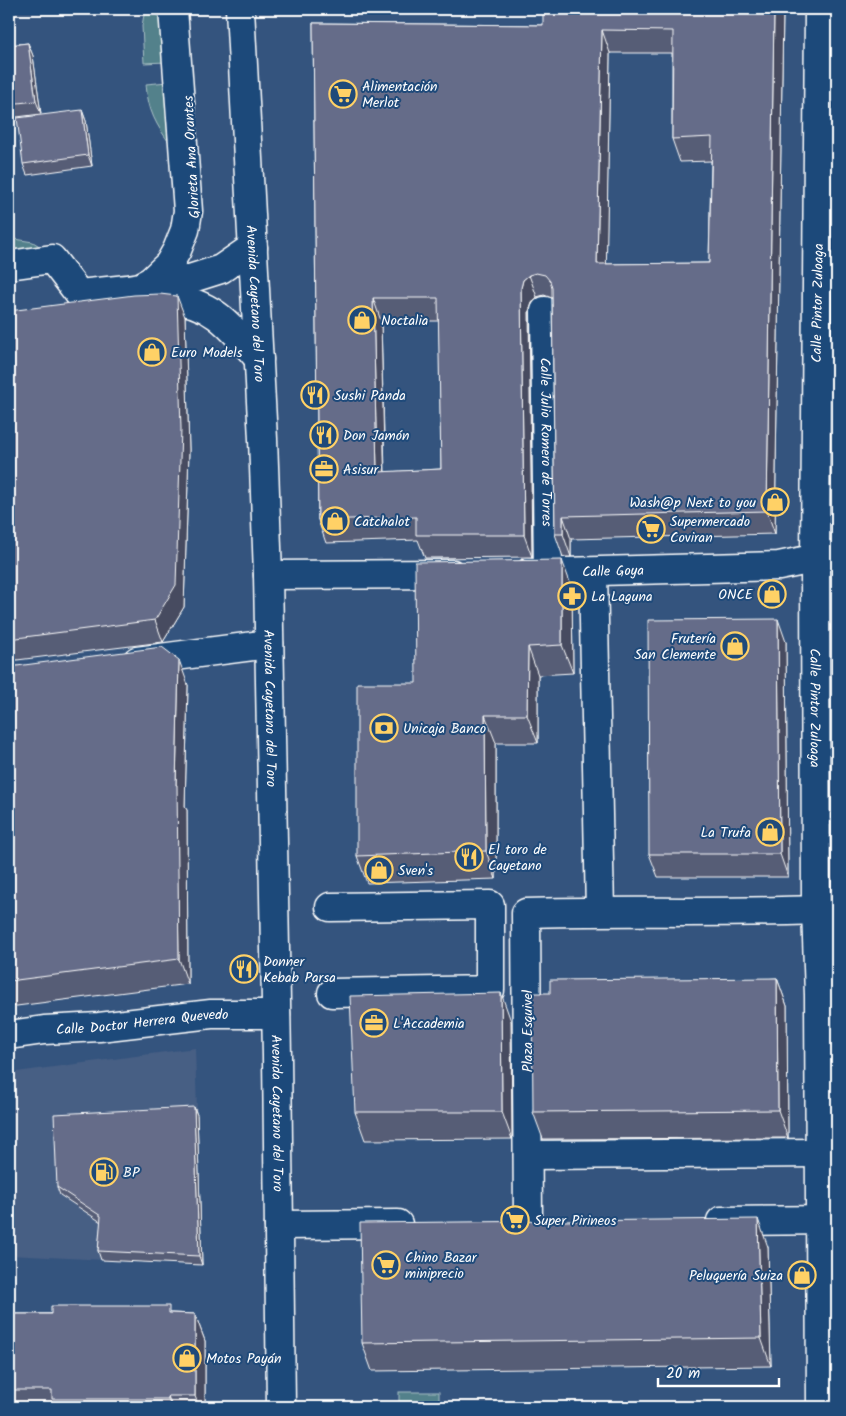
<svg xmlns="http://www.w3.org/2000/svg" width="846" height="1416" font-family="Kalam,sans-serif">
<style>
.built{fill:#475e84}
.green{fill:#53818b;stroke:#a9c0c5}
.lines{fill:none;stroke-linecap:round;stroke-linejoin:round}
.minor-casing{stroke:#fff;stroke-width:31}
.major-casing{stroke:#fff;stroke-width:31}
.minor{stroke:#1f4a7a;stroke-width:28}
.major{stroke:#1f4a7a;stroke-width:28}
.wall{fill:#575d76;stroke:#fff;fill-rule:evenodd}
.shaded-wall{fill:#474c60;stroke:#fff}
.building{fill:#656c89;stroke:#fff;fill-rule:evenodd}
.labels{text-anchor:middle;stroke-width:4;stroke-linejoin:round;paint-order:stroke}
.poi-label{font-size:14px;fill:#fff;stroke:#1f4a7a;text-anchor:start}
.street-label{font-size:14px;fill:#fff;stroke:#1f4a7a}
</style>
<rect width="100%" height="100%" fill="#34547e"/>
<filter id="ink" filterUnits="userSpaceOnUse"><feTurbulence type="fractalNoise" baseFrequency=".02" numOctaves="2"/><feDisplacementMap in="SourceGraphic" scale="10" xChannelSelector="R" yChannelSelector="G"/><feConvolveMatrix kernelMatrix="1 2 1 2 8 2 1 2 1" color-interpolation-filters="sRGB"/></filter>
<g filter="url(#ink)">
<polygon class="built" points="195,1048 202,1265 9,1255 9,1073"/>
<g class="green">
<path d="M 145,9 L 173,9 L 171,145 C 156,125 148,111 146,84 L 168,82 L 166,62 L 144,63 L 142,26 Z"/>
<polygon points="9,238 33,242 49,252 9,265"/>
<rect x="399" y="1392" width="40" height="15"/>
</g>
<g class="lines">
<g class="minor-casing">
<g id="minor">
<path id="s1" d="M 819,9 L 815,559 L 816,910 L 819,995 L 821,1407"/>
<polyline points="9,265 52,259 79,294 127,289 140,287 151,281 169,264 177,250 185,230 188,211 173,9"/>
<polyline points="161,288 221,269 253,247"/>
<path d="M 143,301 C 152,300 161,299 170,299 C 213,301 233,329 259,359"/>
<path id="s2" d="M 545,311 L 548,573"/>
<polyline points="593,572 600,911"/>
<path id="s3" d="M 528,573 L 779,566 L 837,554"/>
<polyline points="268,575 452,574"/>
<polyline points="137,661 269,644"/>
<polyline points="330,907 490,905 490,990 332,993"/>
<path id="s4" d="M 9,1035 L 44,1030 L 99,1027 L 211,1014 L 276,1014"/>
<polyline points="528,1155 820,1153"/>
<polyline points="721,1221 837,1220"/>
<path d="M 528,1222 L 526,913 C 623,910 720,914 816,910"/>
<polyline points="279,1225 398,1224"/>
</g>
</g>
<g class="major-casing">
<g id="major">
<path id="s5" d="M 240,9 L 263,439 L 268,575 L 277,1056 L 281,1407"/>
</g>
</g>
<use href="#minor" class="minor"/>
<use href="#major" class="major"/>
</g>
<g class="wall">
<path d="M 783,9 L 775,534 L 571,539 L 571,557 L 563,557 L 555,534 L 552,298 L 544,295 L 537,297 L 532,303 L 529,311 L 532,557 L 425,558 L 418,540 L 326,543 L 318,520 L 313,23 L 543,25 ZM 610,53 L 672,53 L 672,139 L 680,162 L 711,161 L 709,263 L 606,264 ZM 381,321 L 439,321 L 441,469 L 385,472 Z"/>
<polygon points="28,43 33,56 41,114 9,118 9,45"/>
<polygon points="82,110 86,121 92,166 27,175 23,164"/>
<polygon points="9,311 185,317 189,450 184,607 163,642 9,661"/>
<polygon points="572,588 573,673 538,675 538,743 496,743 496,879 367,883 357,856 416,683"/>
<polygon points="786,642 788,877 658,877 649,854"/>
<polygon points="9,667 188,685 185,807 187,810 188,984 9,1007"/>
<polygon points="777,978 787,1006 788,1138 543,1139 533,1112 550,993"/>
<polygon points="511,1021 512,1139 365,1140 355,1112"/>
<polygon points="194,1107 197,1115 202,1265 101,1260 98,1251 101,1222 60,1195 57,1187"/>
<polygon points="768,1247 771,1366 372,1371 362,1343"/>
<polygon points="172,1313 195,1314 205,1341 205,1407 9,1407 9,1314"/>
</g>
<g class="shaded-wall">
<polygon points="774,9 783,9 775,534 767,511"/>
<polygon points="602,30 610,53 606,287 597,264"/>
<polygon points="28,43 33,56 41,114 36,101"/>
<polygon points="82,110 86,121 92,166 88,155"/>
<polygon points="529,275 537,297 532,303 529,311 532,557 524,535 521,288 523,280"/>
<polygon points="177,296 185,317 189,450 184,607 163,642 155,620"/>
<polygon points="373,298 381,321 385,495 377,472"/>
<polygon points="563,516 571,539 571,557 563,534"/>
<polygon points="562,560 572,588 573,673 562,645"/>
<polygon points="778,619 786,642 788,877 780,854"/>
<polygon points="528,647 538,675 538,743 527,715"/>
<polygon points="179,660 188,685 185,807 187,810 188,984 179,959 176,785"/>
<polygon points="485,715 496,743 496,879 486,851"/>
<polygon points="777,978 787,1006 788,1138 778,1110"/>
<polygon points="501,993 511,1021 512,1139 502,1112"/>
<polygon points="194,1107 197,1115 202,1265 199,1256"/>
<polygon points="758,1219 768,1247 771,1366 761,1338"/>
<polygon points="195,1314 205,1341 205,1407 199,1407 195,1396"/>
<polygon points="168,1396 172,1407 171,1407 168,1399"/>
</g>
<g class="building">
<path d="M 543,9 L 774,9 L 767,511 L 563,516 L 563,534 L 555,534 L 552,288 L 550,281 L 545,275 L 536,273 L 529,275 L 523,280 L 521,288 L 524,535 L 416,535 L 416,517 L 318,520 L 313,23 L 543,25 ZM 602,30 L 673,31 L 672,139 L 712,137 L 709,263 L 597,264 ZM 373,298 L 438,298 L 441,469 L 377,472 Z"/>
<polygon points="28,43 36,101 9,104 9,45"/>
<polygon points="82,110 88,155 23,164 17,118"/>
<polygon points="160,294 177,296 181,429 176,585 155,620 9,639 9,311 134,295"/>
<polygon points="562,560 562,645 528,647 527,715 485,715 486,851 357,856 357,683 416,683 415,562"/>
<polygon points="778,619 780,854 649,854 648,620"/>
<polygon points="162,647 179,660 176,785 177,785 179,959 9,981 9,667"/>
<polygon points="777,978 778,1110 533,1112 532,993 550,993 550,980"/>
<polygon points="501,993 502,1112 355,1112 350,996"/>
<polygon points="194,1107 199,1256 98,1251 101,1216 57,1187 54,1114"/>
<polygon points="758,1219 761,1338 362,1343 360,1223"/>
<polygon points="51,1306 169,1306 169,1313 195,1314 195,1396 168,1396 168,1399 52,1399 52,1390 9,1390 9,1314 51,1314"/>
</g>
</g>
<defs>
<g id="supermarket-ring" transform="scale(1.4375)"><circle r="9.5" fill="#1f4a7a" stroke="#ffd166" stroke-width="1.5"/><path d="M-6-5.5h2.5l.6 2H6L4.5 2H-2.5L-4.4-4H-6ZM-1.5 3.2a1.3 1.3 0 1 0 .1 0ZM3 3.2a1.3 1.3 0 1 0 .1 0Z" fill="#ffd166"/></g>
<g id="shop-ring" transform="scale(1.4375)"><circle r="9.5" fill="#1f4a7a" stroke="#ffd166" stroke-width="1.5"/><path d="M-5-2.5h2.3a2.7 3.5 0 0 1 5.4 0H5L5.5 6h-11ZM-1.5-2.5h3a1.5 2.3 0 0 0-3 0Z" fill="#ffd166"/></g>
<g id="restaurant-ring" transform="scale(1.4375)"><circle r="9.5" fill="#1f4a7a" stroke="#ffd166" stroke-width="1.5"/><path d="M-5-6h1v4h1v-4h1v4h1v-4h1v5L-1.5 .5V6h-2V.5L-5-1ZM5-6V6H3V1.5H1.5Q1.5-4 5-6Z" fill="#ffd166"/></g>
<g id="office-ring" transform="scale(1.4375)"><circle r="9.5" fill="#1f4a7a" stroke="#ffd166" stroke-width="1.5"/><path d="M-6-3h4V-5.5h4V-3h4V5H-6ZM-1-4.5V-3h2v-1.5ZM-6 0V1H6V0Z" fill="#ffd166"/></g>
<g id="pharmacy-ring" transform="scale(1.4375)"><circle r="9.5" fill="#1f4a7a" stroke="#ffd166" stroke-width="1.5"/><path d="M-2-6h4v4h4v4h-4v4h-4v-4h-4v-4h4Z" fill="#ffd166"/></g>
<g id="bank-ring" transform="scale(1.4375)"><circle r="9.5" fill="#1f4a7a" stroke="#ffd166" stroke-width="1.5"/><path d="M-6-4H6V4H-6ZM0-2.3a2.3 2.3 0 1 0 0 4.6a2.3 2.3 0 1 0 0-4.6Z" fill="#ffd166"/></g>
<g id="fuel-ring" transform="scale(1.4375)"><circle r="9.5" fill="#1f4a7a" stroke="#ffd166" stroke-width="1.5"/><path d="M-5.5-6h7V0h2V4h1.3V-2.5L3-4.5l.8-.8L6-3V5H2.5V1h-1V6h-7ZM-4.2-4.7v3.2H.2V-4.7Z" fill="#ffd166"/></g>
</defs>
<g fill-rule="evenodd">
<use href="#supermarket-ring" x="343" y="94"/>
<use href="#shop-ring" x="362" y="320"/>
<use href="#shop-ring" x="152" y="352"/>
<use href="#restaurant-ring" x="315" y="395"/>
<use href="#restaurant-ring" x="324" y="435"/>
<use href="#office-ring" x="324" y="469"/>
<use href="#shop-ring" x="775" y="502"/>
<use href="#shop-ring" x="335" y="521"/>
<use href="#supermarket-ring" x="651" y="529"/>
<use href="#shop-ring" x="772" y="594"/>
<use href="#pharmacy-ring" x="572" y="596"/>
<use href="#shop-ring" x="735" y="646"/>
<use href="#bank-ring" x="384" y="728"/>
<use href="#shop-ring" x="770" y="832"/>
<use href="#restaurant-ring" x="469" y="857"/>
<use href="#shop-ring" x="379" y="870"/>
<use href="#restaurant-ring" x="244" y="969"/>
<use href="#office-ring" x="374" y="1023"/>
<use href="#fuel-ring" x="104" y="1172"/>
<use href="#supermarket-ring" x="515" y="1220"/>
<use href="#supermarket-ring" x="386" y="1265"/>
<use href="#shop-ring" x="802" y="1275"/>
<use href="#shop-ring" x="187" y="1358"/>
</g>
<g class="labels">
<g class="poi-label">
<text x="362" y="91">Alimentación<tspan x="362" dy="16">Merlot</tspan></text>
<text x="381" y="325">Noctalia</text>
<text x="171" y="357">Euro Models</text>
<text x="334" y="400">Sushi Panda</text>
<text x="343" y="440">Don Jamón</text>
<text x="343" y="474">Asisur</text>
<text x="756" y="507" text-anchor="end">Wash@p Next to you</text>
<text x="354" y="526">Catchalot</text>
<text x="670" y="526">Supermercado<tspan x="670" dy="16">Coviran</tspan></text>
<text x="753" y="599" text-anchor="end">ONCE</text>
<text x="591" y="601">La Laguna</text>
<text x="716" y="643" text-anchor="end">Frutería<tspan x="716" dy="16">San Clemente</tspan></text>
<text x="403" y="733">Unicaja Banco</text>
<text x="751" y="837" text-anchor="end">La Trufa</text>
<text x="488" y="854">El toro de<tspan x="488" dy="16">Cayetano</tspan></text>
<text x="398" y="875">Sven's</text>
<text x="263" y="966">Donner<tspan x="263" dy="16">Kebab Parsa</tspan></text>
<text x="393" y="1028">L'Accademia</text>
<text x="123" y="1177">BP</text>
<text x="534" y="1225">Super Pirineos</text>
<text x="405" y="1262">Chino Bazar<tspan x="405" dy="16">miniprecio</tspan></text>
<text x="783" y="1280" text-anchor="end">Peluquería Suiza</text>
<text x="206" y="1363">Motos Payán</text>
</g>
<g class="street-label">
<text transform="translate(191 157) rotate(-93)" y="5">Glorieta Ana Orantes</text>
<text dy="5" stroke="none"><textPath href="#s5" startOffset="295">Avenida Cayetano del Toro</textPath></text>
<text transform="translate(817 303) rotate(-89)" y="5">Calle Pintor Zuloaga</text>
<text dy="5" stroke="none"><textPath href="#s2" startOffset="131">Calle Julio Romero de Torres</textPath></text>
<text dy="5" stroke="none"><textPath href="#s3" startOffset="85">Calle Goya</textPath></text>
<text dy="5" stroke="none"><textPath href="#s5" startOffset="700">Avenida Cayetano del Toro</textPath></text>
<text dy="5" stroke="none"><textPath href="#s1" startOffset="699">Calle Pintor Zuloaga</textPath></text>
<text dy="5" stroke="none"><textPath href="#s4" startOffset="134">Calle Doctor Herrera Quevedo</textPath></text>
<text transform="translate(527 1031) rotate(-90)" y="5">Plaza Esquivel</text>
<text dy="5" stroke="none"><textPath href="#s5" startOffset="1105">Avenida Cayetano del Toro</textPath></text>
</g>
</g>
<rect width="846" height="1416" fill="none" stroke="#1f4a7a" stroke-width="30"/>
<rect x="15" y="15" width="816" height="1386" fill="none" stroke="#fff" stroke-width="2" filter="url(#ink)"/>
<path d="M658 1378v8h121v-8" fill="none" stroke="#ffffff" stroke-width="2.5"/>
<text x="666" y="1378" font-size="15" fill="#ffffff" stroke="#1f4a7a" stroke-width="4" paint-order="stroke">20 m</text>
</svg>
